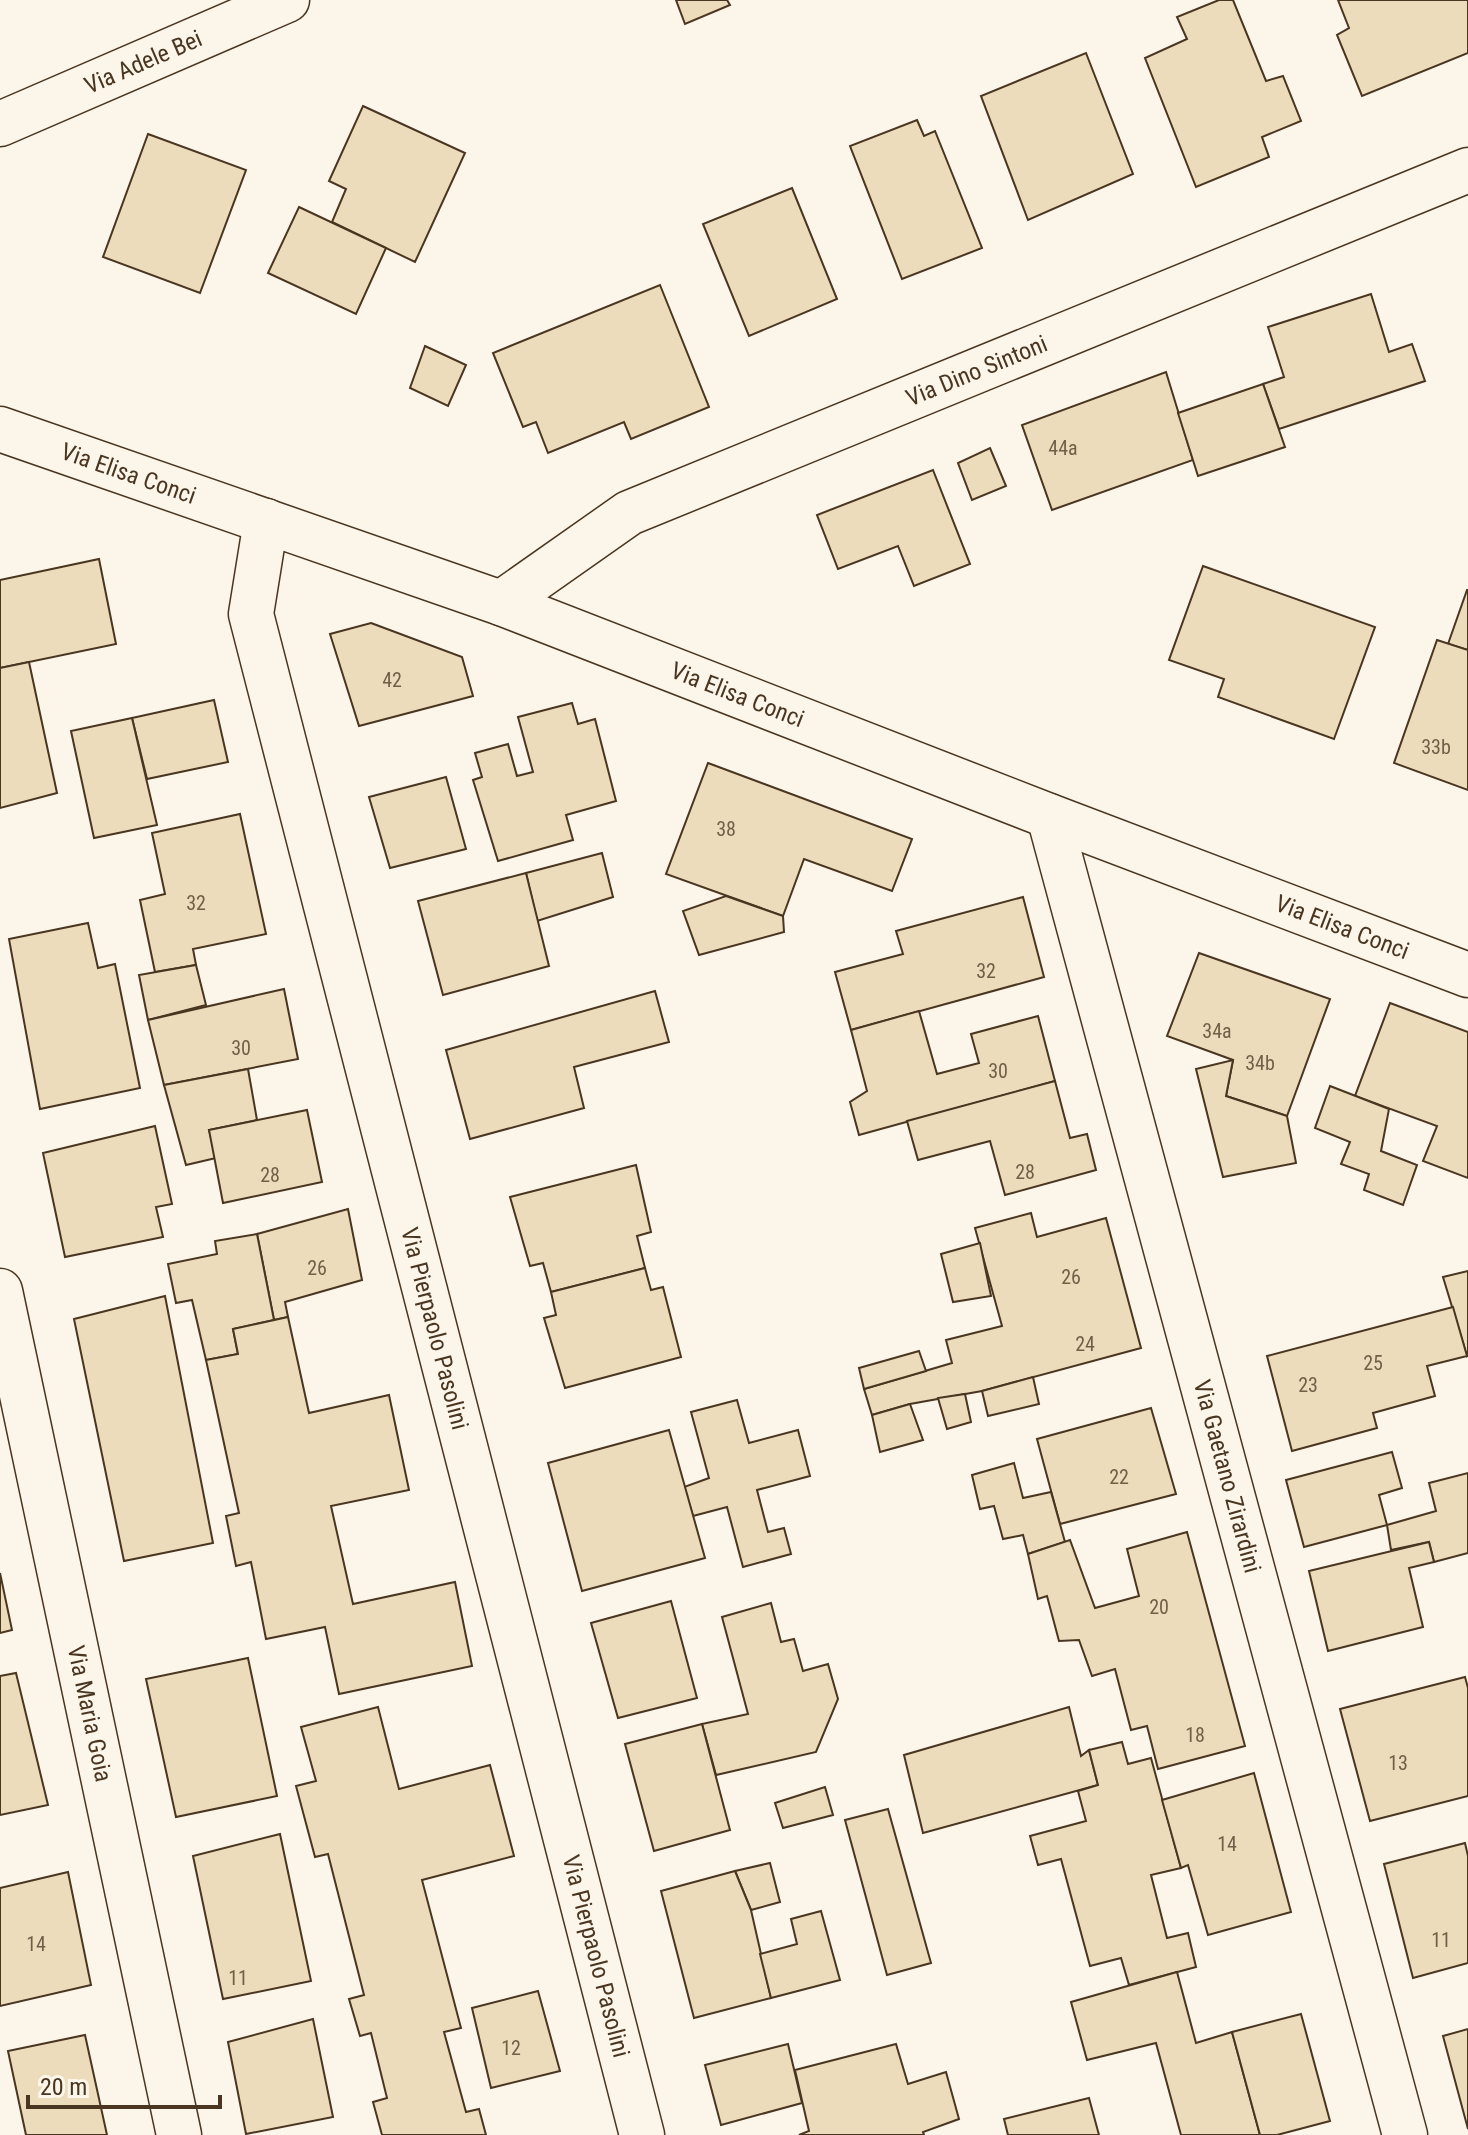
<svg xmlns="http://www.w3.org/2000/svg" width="1468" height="2135" font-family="'Roboto Condensed',sans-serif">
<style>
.building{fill:#ecdcbc;stroke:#4a3520;stroke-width:2}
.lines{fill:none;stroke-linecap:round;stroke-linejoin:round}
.street-casing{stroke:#4a3520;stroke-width:47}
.street{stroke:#fbf6e9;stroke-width:44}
.labels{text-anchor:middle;stroke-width:6;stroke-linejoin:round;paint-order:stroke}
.number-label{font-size:20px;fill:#725f47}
.street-label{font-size:24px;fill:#4a3520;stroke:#fbf6e9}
</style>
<rect width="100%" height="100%" fill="#fbf6e9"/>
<g class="building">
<polygon points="676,0 727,0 730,5 685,24"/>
<polygon points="1219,0 1233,0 1266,81 1283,76 1301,121 1262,137 1269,157 1196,187 1145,58 1187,39 1177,17"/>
<polygon points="1338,0 1468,0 1468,53 1362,96 1337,35 1349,28"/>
<polygon points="1086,53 1133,174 1028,220 981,96"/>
<polygon points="363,106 465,153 415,262 332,222 346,189 329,181"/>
<polygon points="917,120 924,136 935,131 982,248 902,279 850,146"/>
<polygon points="148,134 246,170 200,293 103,257"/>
<polygon points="792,188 837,299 749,336 703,224"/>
<polygon points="299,207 386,248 356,314 268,273"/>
<polygon points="660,285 709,407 631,439 624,422 548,453 536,422 523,427 493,353"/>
<polygon points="1371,294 1389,352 1412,344 1425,381 1279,429 1263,384 1284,377 1268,327"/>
<polygon points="425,346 466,365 448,406 410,388"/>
<polygon points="1166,372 1193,460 1052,510 1022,425"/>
<polygon points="1263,384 1285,447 1198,476 1178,413"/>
<polygon points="990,448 1006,486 972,500 958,463"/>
<polygon points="933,470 970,564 914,586 898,546 838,569 817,515"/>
<polygon points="99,559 116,644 0,668 0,580"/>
<polygon points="1203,566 1375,627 1334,739 1218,697 1224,679 1169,660"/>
<polygon points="1467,590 1468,590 1468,650 1448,644"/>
<polygon points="371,623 462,657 473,696 359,726 330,634"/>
<polygon points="1437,640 1468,650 1468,790 1394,763"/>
<polygon points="29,662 57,793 0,808 0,668"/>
<polygon points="214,700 228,762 147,779 132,718"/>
<polygon points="572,703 578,724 595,719 616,801 566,815 573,840 498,861 473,780 482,777 475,753 508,744 517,776 533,772 518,717"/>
<polygon points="132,718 157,825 94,838 71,731"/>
<polygon points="708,763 912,839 892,891 804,859 783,916 666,874"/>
<polygon points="446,777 466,849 390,868 369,797"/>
<polygon points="240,814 266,934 193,949 196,965 155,972 140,900 165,894 152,833"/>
<polygon points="602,853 613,897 537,921 526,873"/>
<polygon points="526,873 549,966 443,995 418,901"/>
<polygon points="726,896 783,916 784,932 699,955 683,911"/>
<polygon points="1023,897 1044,977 851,1030 835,972 903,954 896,931"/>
<polygon points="88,923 98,968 115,964 140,1088 40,1109 9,939"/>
<polygon points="1199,953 1330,999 1287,1116 1226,1096 1233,1060 1167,1036"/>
<polygon points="196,965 206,1005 148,1020 139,975"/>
<polygon points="284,989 298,1059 164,1085 148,1020"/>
<polygon points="655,991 669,1042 574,1067 584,1108 470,1139 446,1050"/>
<polygon points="1390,1003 1468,1032 1468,1178 1423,1161 1437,1126 1355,1096"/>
<polygon points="919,1011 937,1074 979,1063 971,1034 1038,1016 1055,1081 859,1135 850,1102 867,1091 851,1030"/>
<polygon points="1233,1060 1226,1096 1287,1116 1296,1163 1223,1177 1196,1069"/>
<polygon points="248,1069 257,1120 209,1130 216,1158 186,1165 164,1085"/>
<polygon points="1055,1081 1070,1138 1087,1134 1096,1170 1005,1195 990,1141 918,1160 907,1121"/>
<polygon points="1330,1086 1389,1109 1381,1151 1417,1165 1403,1205 1364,1190 1369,1174 1341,1164 1350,1142 1315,1128"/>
<polygon points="307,1110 322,1182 223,1203 209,1130"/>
<polygon points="155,1126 172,1204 156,1207 163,1237 65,1257 43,1153"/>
<polygon points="636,1165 651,1232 637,1236 645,1268 551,1292 543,1263 530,1266 510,1197"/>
<polygon points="348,1209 362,1280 285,1302 288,1317 274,1320 257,1234"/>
<polygon points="1031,1213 1037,1237 1106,1218 1141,1348 982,1391 910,1404 872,1415 864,1389 952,1363 946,1340 1002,1326 975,1228"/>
<polygon points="257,1234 274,1320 233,1329 238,1354 206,1360 192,1300 176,1303 168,1264 217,1254 215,1241"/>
<polygon points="980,1243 991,1296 953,1302 941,1254"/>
<polygon points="645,1268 651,1290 663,1287 681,1357 565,1388 544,1318 556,1315 551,1292"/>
<polygon points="1468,1271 1468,1355 1467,1356 1443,1277"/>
<polygon points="165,1296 213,1543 124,1561 74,1319"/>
<polygon points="1453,1307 1467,1356 1427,1366 1435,1396 1373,1413 1377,1428 1292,1451 1267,1356"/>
<polygon points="288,1317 309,1413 389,1395 409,1490 331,1506 353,1604 455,1582 472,1666 339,1694 325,1627 266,1639 251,1562 236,1566 226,1516 239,1513 206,1360 238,1354 233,1329"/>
<polygon points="919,1351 926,1371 864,1389 859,1368"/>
<polygon points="1033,1377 1039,1404 988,1416 982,1391"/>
<polygon points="965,1394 971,1422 947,1429 938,1398"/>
<polygon points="737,1400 749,1443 798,1430 810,1476 757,1490 768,1532 784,1528 791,1554 743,1567 727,1507 693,1516 684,1487 709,1478 691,1412"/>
<polygon points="910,1404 923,1440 880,1452 872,1415"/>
<polygon points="1151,1408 1176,1494 1060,1524 1037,1439"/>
<polygon points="669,1430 705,1558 582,1591 548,1463"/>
<polygon points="1392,1452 1402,1488 1379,1495 1387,1525 1304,1547 1286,1480"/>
<polygon points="1014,1463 1023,1498 1051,1492 1065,1542 1028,1554 1023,1535 1003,1539 994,1506 980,1509 972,1475"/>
<polygon points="1468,1473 1468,1553 1434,1562 1429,1542 1391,1550 1387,1525 1436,1511 1429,1483"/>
<polygon points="1187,1532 1245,1746 1158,1769 1147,1726 1131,1730 1115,1669 1092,1676 1079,1640 1059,1641 1047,1596 1038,1599 1028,1554 1070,1540 1095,1608 1139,1596 1127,1549"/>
<polygon points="1429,1542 1434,1562 1409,1568 1423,1627 1328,1651 1309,1571"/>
<polygon points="0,1573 12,1630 0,1633"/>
<polygon points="671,1601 697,1698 618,1718 591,1623"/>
<polygon points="771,1603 781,1642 794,1639 803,1671 828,1664 838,1699 816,1752 716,1775 702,1724 748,1714 722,1617"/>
<polygon points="248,1658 277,1796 176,1817 146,1679"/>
<polygon points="16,1673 48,1805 0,1815 0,1676"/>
<polygon points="1465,1677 1468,1688 1468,1796 1370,1821 1340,1709"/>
<polygon points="378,1707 399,1789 490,1765 514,1856 422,1880 461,2028 444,2032 466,2112 479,2109 486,2135 382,2135 373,2102 387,2098 371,2033 360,2036 349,1999 364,1995 328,1854 315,1857 296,1786 316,1781 301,1727"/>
<polygon points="1069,1707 1081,1756 1089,1750 1098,1785 923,1833 904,1755"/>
<polygon points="702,1724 730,1830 654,1851 625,1744"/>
<polygon points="1122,1742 1128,1764 1151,1758 1181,1868 1151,1875 1167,1938 1188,1933 1196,1967 1129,1985 1121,1958 1090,1966 1061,1859 1038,1865 1030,1836 1086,1821 1078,1791 1098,1785 1089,1750"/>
<polygon points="1254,1773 1291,1912 1208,1935 1188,1865 1181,1868 1162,1800"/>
<polygon points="825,1787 833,1815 783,1828 775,1803"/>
<polygon points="888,1809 931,1963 887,1975 845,1820"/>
<polygon points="280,1834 311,1981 223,1999 193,1856"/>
<polygon points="1465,1843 1468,1856 1468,1963 1413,1978 1384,1864"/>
<polygon points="770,1863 780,1902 751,1910 735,1871"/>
<polygon points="735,1871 751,1910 771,1998 694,2018 661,1891"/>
<polygon points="68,1872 91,1985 0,2006 0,1888"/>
<polygon points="821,1911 840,1980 771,1998 760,1954 797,1944 791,1919"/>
<polygon points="1177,1972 1196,2043 1232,2032 1260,2135 1181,2135 1156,2043 1087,2060 1071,2002"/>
<polygon points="538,1991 560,2071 491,2088 472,2008"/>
<polygon points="1301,2014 1330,2121 1277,2135 1260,2135 1232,2032"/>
<polygon points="313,2019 333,2117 246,2134 228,2042"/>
<polygon points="1468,2029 1468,2129 1443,2036"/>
<polygon points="85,2035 107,2135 26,2135 8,2051"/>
<polygon points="788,2044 802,2103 721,2125 705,2065"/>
<polygon points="896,2044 908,2084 946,2072 959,2119 923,2132 924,2135 799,2135 809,2131 795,2070"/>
<polygon points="1089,2098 1099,2135 1008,2135 1004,2119"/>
</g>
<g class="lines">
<g class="street-casing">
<g id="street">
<path id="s1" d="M 0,124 L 287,0"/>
<path id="s2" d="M 0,429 L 501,603 L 1049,816 L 1468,975"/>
<path id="s3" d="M 266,521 L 251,614 L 642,2135"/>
<path id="s4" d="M 501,603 L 629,513 L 1468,170"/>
<path id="s5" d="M 1049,816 L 1405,2135"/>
<path id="s6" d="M 0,1291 L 179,2135"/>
</g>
</g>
<use href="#street" class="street"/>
</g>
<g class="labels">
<g class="number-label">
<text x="1063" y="455">44a</text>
<text x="392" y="687">42</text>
<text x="1436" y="754">33b</text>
<text x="726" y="836">38</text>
<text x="196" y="910">32</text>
<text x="986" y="978">32</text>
<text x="1217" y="1038">34a</text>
<text x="241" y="1055">30</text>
<text x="1260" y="1070">34b</text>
<text x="998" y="1078">30</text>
<text x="1025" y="1179">28</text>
<text x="270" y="1182">28</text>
<text x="317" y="1275">26</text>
<text x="1071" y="1284">26</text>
<text x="1085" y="1351">24</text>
<text x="1373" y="1370">25</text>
<text x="1308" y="1392">23</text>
<text x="1119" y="1484">22</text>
<text x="1159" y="1614">20</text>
<text x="1195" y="1742">18</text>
<text x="1398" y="1770">13</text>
<text x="1227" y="1851">14</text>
<text x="1441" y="1947">11</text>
<text x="36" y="1951">14</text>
<text x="238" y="1985">11</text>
<text x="511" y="2055">12</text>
</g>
<g class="street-label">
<text dy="8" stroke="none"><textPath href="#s1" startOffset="156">Via Adele Bei</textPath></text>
<text dy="8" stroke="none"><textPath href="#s4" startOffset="532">Via Dino Sintoni</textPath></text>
<text dy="8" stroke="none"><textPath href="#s2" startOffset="136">Via Elisa Conci</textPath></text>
<text dy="8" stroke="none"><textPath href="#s2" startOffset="784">Via Elisa Conci</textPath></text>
<text dy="8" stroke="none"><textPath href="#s2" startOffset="1432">Via Elisa Conci</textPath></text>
<text dy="8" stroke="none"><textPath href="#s3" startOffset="832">Via Pierpaolo Pasolini</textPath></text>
<text dy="8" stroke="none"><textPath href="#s5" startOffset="684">Via Gaetano Zirardini</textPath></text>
<text dy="8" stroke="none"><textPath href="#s6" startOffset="432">Via Maria Goia</textPath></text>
<text dy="8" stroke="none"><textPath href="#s3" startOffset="1480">Via Pierpaolo Pasolini</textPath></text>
</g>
</g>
<path d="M28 2095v12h192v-12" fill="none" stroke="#4a3520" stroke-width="4"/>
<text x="40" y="2095" font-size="24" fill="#4a3520" stroke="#fbf6e9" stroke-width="6" paint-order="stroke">20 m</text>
</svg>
